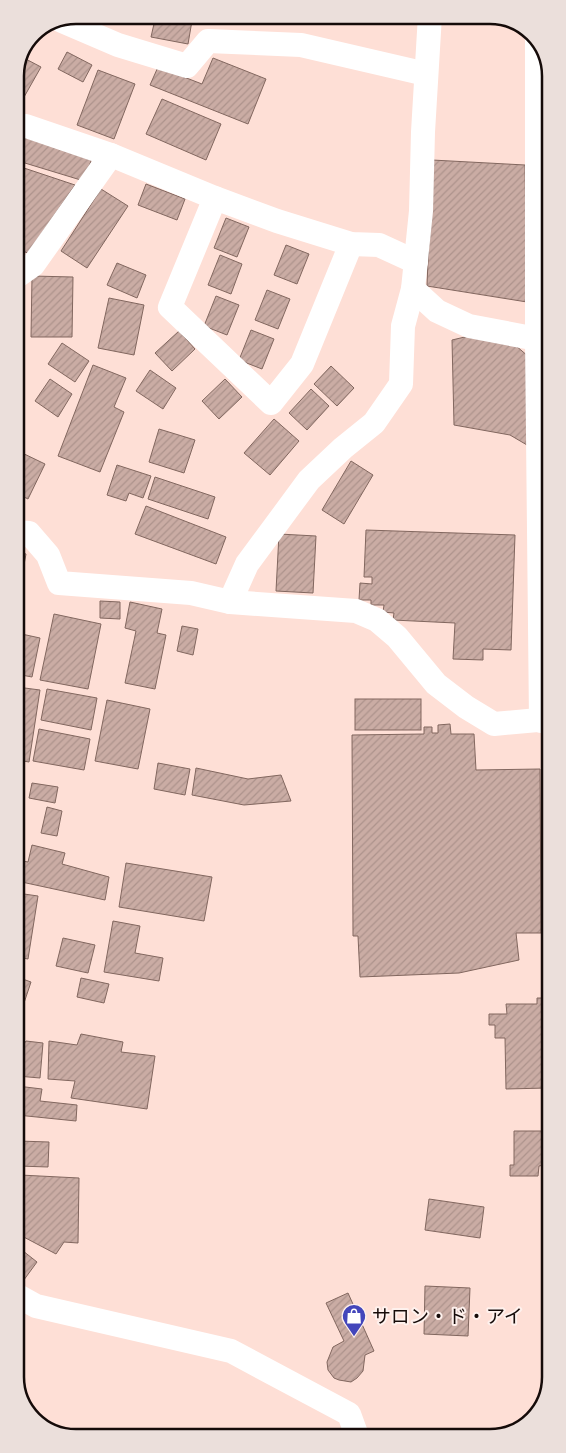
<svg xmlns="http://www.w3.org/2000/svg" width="566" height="1453" font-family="Jost,'Noto Sans JP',sans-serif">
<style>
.building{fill:url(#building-hatch);stroke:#82675f}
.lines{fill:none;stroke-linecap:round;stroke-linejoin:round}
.street{stroke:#fff;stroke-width:24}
.labels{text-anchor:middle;stroke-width:4;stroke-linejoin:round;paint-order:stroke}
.poi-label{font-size:19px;fill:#150b09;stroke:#fef1ed;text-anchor:start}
.rim{fill:none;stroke:#150b09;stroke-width:2.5}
</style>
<defs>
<pattern id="building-hatch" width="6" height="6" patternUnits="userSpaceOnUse" patternTransform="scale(1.25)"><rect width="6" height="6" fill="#caaca4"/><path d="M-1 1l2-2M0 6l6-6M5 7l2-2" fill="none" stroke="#ad938c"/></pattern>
</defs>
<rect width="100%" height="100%" fill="#fedfd6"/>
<g class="building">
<polygon points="156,15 193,15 188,44 151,37"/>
<polygon points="67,52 92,65 83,82 58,69"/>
<polygon points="22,57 41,67 15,113 15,72"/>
<polygon points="213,58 266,79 248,124 150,85 158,67 202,84"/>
<polygon points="98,70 135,84 114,139 77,125"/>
<polygon points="162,99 221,124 206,160 146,134"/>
<polygon points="27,138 92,158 84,181 15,160 15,140"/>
<polygon points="432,160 525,165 527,302 427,286"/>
<polygon points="21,167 75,185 28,253 22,251 16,261 15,201 24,187 16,186"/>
<polygon points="146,184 185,199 177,220 138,205"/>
<polygon points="101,189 128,206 87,268 61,251"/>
<polygon points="226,218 249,227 237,257 214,248"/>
<polygon points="286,245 309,254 297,284 274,275"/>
<polygon points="220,255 242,264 231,294 208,285"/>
<polygon points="117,263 146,275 137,298 107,285"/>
<polygon points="32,276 73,277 72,337 31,337"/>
<polygon points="267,290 290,299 278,329 255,320"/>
<polygon points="216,296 239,305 227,335 204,326"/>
<polygon points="109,298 144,305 134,355 98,348"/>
<polygon points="251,330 274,339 262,369 239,360"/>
<polygon points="179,331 195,349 172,371 155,353"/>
<polygon points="469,336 515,345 529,357 527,445 510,435 454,425 452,340"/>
<polygon points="62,343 89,361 75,382 48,364"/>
<polygon points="93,365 126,378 114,407 124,412 100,472 58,456"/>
<polygon points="331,366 354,388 337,406 314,384"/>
<polygon points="150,370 176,388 163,409 136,391"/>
<polygon points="50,379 72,394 58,417 35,401"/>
<polygon points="225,379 242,397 219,419 202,401"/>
<polygon points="311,389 329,406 307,430 289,413"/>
<polygon points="274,419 299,441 270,475 244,453"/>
<polygon points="159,429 195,440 184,473 149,462"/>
<polygon points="16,450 45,464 28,499 16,493"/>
<polygon points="351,461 373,475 344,524 322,510"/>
<polygon points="117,465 151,476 143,498 129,493 126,501 107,495"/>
<polygon points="155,477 215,497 208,519 148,499"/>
<polygon points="146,506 226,537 216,564 135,534"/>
<polygon points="366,530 515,535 511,650 483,649 483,660 453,659 455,623 393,620 394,613 383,612 384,605 371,605 371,600 359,600 360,583 372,584 372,577 364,577"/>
<polygon points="279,534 316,536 313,593 276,591"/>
<polygon points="16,551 26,554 23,570 16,568"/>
<polygon points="100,601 120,602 120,619 100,618"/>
<polygon points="130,602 162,609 157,633 166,635 155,689 125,683 136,631 125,628"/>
<polygon points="54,614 101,624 88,689 40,680"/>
<polygon points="182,626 198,629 193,655 177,651"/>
<polygon points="17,633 40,638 32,677 16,674"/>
<polygon points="17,687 40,690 29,762 17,760"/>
<polygon points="47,689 97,698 91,730 41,720"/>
<rect x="355" y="699" width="66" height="31"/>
<polygon points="107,700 150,709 138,769 95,761"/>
<polygon points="450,724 451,734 474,734 476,770 540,769 541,933 516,933 519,960 459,973 360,977 358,936 353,936 352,735 424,734 424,727 432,727 432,733 438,733 438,725"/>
<polygon points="39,729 90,739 84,770 33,761"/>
<polygon points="158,763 190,769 185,795 154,789"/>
<polygon points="196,768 248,779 281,775 291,801 244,805 192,795"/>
<polygon points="32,783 58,787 55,803 29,798"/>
<polygon points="47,807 62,811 57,836 41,833"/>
<polygon points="32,845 65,853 62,864 109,877 105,900 17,881 17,860 28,862"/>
<polygon points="126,863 212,877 204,921 119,907"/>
<polygon points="17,893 38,896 28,959 17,957"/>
<polygon points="113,921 140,926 135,953 163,958 159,981 104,972"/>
<polygon points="63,938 95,945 88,973 56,966"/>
<polygon points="17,977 31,982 17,1024"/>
<polygon points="81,978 109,984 104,1003 77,997"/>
<polygon points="537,998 544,998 547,1088 506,1089 505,1038 495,1038 495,1025 489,1025 489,1014 507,1014 506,1004 537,1004"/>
<polygon points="81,1034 123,1042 121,1052 155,1056 147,1109 71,1098 75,1081 48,1079 49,1041 77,1045"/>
<polygon points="26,1041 43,1043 40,1078 17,1076 17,1054"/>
<polygon points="17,1086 42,1089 40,1101 77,1105 76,1121 17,1115"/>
<polygon points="514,1131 545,1131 544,1165 539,1166 538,1176 510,1176 510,1165 514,1165"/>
<polygon points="18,1141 49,1142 48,1167 18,1166"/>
<polygon points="20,1175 79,1178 78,1243 64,1242 56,1254 18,1234 18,1199"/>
<polygon points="429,1199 484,1207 480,1238 425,1230"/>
<polygon points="18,1247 37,1262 18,1288"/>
<polygon points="425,1286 470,1288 468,1336 424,1334"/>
<polygon points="348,1293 374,1351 365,1355 363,1371 357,1378 351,1382 339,1380 334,1378 328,1370 327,1362 333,1347 344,1341 326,1303"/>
</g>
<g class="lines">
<g class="street">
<polyline points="62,21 118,45 187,66 208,41 301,45 426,74"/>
<polyline points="537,42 537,339 541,721"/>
<polyline points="15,129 26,126 111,155"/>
<polyline points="215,198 170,307 271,403 302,364 351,244"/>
<polyline points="16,277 33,265 111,155 215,198 277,221 351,244 379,245 416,262"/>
<polyline points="413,289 437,311 469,326 537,339"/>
<polyline points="16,532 29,533 48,555 59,583 191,593 230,602 356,611 377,620 397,637 436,684 466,707 494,724 549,719"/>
<polyline points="230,602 247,564 309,480 343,448 374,423 401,384 403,326 413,289 421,211 423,132 430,15"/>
<polyline points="18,1296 36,1306 231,1351 349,1414 357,1436"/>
</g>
</g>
<defs>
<g id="shop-pin" transform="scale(1.25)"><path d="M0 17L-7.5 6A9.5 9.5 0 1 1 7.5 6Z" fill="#4346bb" stroke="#fef1ed"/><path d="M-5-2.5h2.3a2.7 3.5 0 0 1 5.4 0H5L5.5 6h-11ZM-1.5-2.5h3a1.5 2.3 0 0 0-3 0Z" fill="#fff"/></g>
</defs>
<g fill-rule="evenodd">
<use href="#shop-pin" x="354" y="1316"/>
</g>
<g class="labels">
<g class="poi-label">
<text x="372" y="1323">サロン・ド・アイ</text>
</g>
</g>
<path d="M0 0H566V1453H0ZM76 24H490A52 52 0 0 1 542 76V1377A52 52 0 0 1 490 1429H76A52 52 0 0 1 24 1377V76A52 52 0 0 1 76 24Z" fill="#ebdfdb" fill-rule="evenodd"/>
<path class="rim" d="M76 24H490A52 52 0 0 1 542 76V1377A52 52 0 0 1 490 1429H76A52 52 0 0 1 24 1377V76A52 52 0 0 1 76 24Z"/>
</svg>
